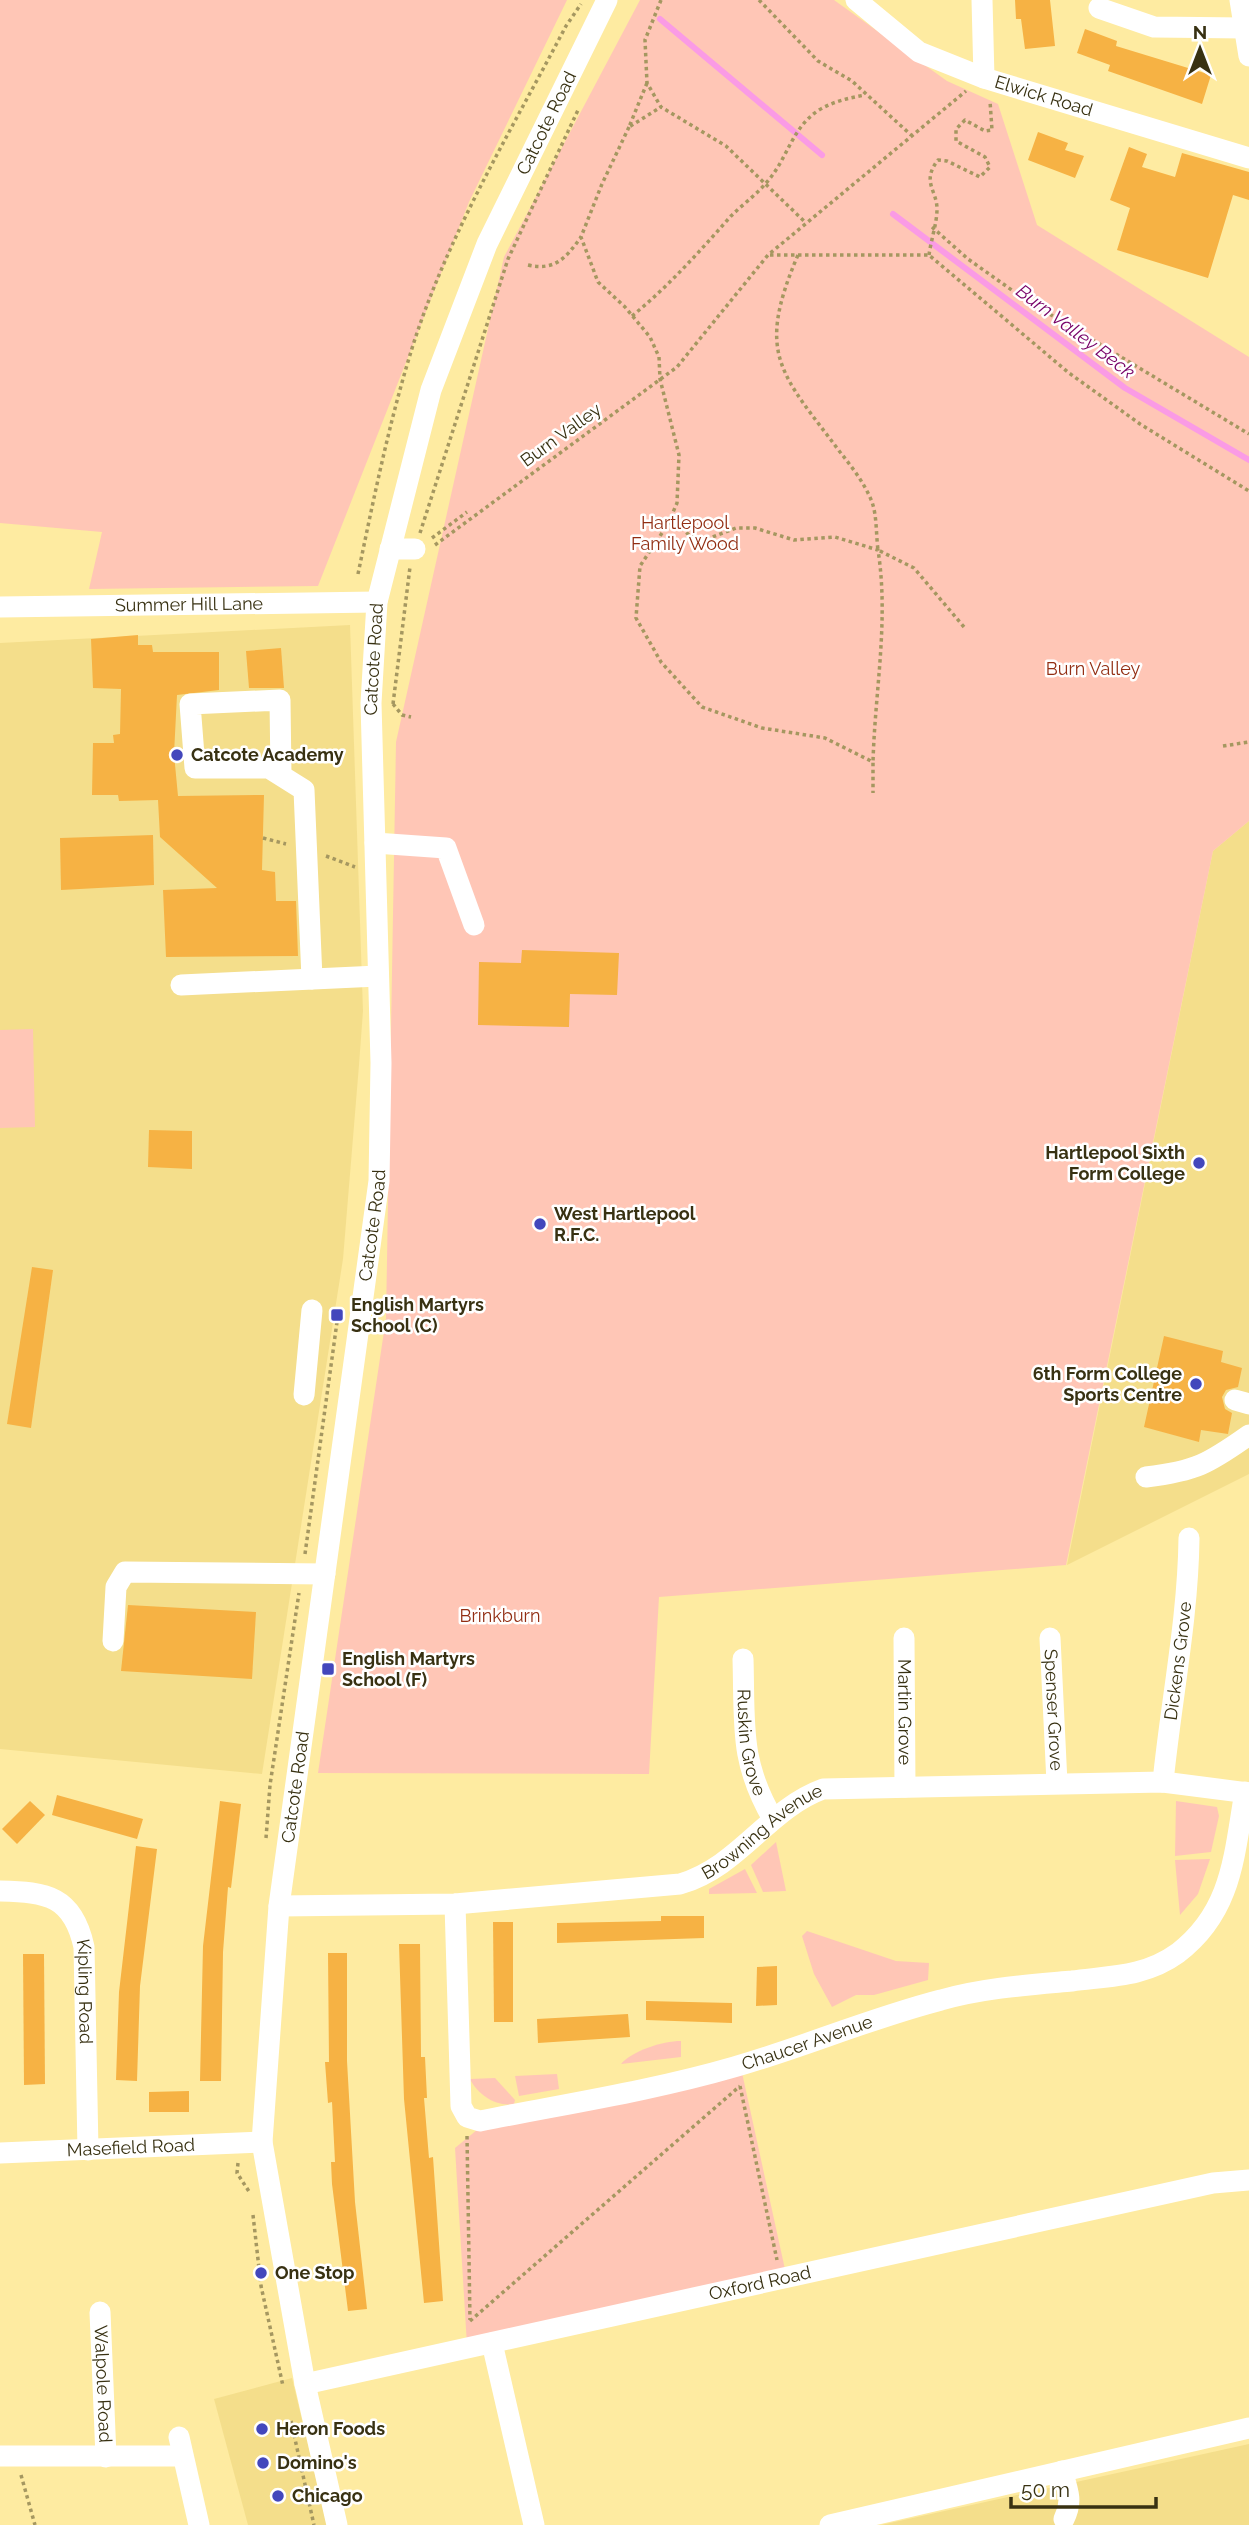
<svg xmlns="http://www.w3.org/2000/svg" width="1249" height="2525" font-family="Raleway,sans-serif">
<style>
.built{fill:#f4de8b}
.green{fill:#ffc6b6}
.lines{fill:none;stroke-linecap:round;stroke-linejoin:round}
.stream{stroke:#fa9be5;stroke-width:6}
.building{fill:#f6b244}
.path{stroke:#a59760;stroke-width:3.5;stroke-dasharray:3.5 3.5;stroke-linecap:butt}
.minor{stroke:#fff;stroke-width:21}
.poi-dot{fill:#4347bc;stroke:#fff;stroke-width:2.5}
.labels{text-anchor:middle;stroke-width:5;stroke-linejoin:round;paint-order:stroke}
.street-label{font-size:18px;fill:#383112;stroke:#fff}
.park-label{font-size:18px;fill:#922e13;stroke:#fff}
.poi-label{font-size:18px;font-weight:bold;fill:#383112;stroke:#fff;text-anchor:start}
.water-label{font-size:19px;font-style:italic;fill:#770067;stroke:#fff}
</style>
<rect width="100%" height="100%" fill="#feeba1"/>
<g class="built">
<polygon points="350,625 363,1011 359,1065 343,1259 262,1774 0,1749 0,643"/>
<polygon points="1249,821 1249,1474 1067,1565 1213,851"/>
<polygon points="292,2378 327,2525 248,2525 214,2399"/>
<polygon points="1249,2444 1249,2525 881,2525"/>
</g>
<g class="green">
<polygon points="0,0 567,0 469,202 318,586 89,589 102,532 0,523"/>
<polygon points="640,0 834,0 947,81 998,104 1037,225 1249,357 1249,821 1213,851 1066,1565 659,1597 649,1774 318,1773 386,1318 396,742 504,257"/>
<polygon points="33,1029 35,1127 0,1128 0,1030"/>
<polygon points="1176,1801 1217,1807 1219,1816 1211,1852 1175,1856"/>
<polygon points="776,1842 786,1891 763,1892 751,1865"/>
<polygon points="1210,1859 1198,1894 1180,1915 1175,1860"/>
<polygon points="745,1869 757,1893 709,1894 709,1889"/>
<polygon points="807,1931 896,1961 929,1963 928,1980 874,1995 856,1995 832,2007 814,1974 802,1936"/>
<path d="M 681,2041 L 681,2057 L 621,2064 C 632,2051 662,2041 681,2041 Z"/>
<polygon points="741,2068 786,2274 467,2345 455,2148 483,2125"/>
<polygon points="557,2074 559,2089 519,2096 515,2076"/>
<path d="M 495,2078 L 515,2100 L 514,2104 C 496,2107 478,2095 470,2079 Z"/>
</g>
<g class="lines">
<g class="stream">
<polyline points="660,19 822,155"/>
<polyline points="893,214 1125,388 1249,460"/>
</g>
</g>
<g class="building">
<polygon points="1015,0 1050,0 1055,46 1025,49 1021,19 1016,19"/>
<polygon points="1085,29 1117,41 1116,46 1211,75 1202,104 1108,71 1110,65 1077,53"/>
<polygon points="1038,132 1068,143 1065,150 1084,156 1075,178 1028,160"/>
<polygon points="1129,147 1147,154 1142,167 1175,177 1182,153 1249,172 1249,200 1233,195 1208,278 1117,250 1130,208 1110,200"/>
<polygon points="138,635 138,645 152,645 153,652 219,652 219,690 177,695 174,754 178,796 264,795 262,870 275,872 276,901 296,901 298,956 166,957 163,890 217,888 160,837 158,800 119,801 118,795 92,795 93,743 114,743 113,735 120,734 121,689 93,688 91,639"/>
<polygon points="281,648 284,688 249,688 246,651"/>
<polygon points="153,835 154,885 61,890 60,838"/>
<polygon points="522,950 619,953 617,995 570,994 569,1027 478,1025 479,962 521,963"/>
<polygon points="149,1130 192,1131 192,1169 148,1167"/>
<polygon points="32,1267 53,1270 31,1428 7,1424"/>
<polygon points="1164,1336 1223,1351 1221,1362 1242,1368 1238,1387 1226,1390 1222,1397 1225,1409 1232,1413 1228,1434 1201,1430 1199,1442 1144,1427"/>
<polygon points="128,1605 256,1612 252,1679 121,1671"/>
<polygon points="57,1795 143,1819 137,1839 52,1815"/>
<polygon points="30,1801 45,1815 17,1844 2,1829"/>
<polygon points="220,1801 241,1804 231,1888 228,1887 223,1952 221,2081 200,2081 203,1946"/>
<polygon points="136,1846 157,1849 140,1986 137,2081 116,2080 119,1992"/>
<polygon points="661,1916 704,1916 704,1938 557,1943 557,1923 661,1921"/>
<polygon points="493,1922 513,1922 513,2022 494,2022"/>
<polygon points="399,1944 420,1944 421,2057 425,2057 427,2098 424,2098 429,2158 433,2157 443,2301 424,2303 404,2099"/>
<polygon points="328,1953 347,1953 347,2061 355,2202 367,2309 348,2311 332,2184 331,2162 335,2162 332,2102 328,2103 325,2062 329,2062"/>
<polygon points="23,1954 44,1954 45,2084 24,2085"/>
<polygon points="777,1966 777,2005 756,2006 757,1967"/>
<polygon points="646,2001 732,2003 732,2023 646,2020"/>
<polygon points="628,2014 630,2037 538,2043 537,2019"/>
<polygon points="189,2091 189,2112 149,2112 149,2092"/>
</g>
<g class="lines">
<g class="path">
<polyline points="661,0 645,40 647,83 661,107 726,146 806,223"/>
<polyline points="759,0 818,61 852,81 911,135"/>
<polyline points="647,83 629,127 661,107"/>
<polyline points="629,127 602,184 581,237 598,282 625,307 650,337 659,357 660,379 679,455 677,503 668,524 640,566 636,618 661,662 702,707 762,728 825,738 873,762 873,793"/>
<polyline points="932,227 968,259 1023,298 1249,434"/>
<polyline points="770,255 929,255 1069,373 1140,424 1249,491"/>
<path d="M 798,255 C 755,355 781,373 840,452 C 852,467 865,484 872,502 C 877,516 876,535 878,550 L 914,568 L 964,627"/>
<path d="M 929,255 C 931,240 937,223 937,209 C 937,190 921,182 938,160 L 947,161 L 980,177 L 990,167 L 985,157 L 956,141 L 956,129 L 965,120 L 985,131 L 992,130 L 990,101"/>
<path d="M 528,265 C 555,271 566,258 581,237"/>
<path d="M 632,316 C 669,286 700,251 731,216 C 742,205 756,195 766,183 C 788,159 791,128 819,110 C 834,101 849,98 865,95"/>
<path d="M 671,518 L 689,535 L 710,538 L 736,528 L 755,528 L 794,540 L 835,537 L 878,550 C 889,621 875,690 873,762"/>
<polyline points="420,533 508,259 579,108"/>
<polyline points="432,538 467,512"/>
<polyline points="435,545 677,367 768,255 966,91"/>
<path d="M 358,574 C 374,497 390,418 414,342 C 450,231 512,129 566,26 L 581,4"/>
<polyline points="393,704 410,567"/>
<polyline points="393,704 402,715 411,717"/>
<polyline points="1223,746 1249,742"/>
<polyline points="263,838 286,844"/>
<polyline points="326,856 355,867"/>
<polyline points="305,1554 337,1322"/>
<polyline points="266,1838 270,1785 299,1593"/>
<polyline points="740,2086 777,2260"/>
<polyline points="467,2136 470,2320"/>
<polyline points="238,2163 237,2173 250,2193"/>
<polyline points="253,2215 261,2286 283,2386"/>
<polyline points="470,2321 740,2086"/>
<polyline points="291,2421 314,2525"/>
<polyline points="21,2475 35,2525"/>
</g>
<g class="minor">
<path id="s1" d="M 856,0 L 919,52 L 984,78 L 1249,158"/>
<polyline points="982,0 984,78"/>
<polyline points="1240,0 1249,56"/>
<polyline points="1099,8 1154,27 1244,28"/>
<polyline points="390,549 415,549"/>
<path id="s2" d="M 0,607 L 377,602"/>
<polyline points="281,775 280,700 190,704 195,768 269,768 304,790 312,979"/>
<polyline points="375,843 446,848 474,925"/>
<polyline points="181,985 378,976"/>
<polyline points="304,1395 312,1310"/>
<polyline points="1235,1400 1249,1404"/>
<path d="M 1146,1477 C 1196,1471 1208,1464 1249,1435"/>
<path id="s3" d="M 904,1638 L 905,1787"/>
<path id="s4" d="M 1050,1638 L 1057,1783"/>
<polyline points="113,1641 116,1587 125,1572 325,1574"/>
<path id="s5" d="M 743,1659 C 745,1724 739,1761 773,1819"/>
<path id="s6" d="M 1163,1782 C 1171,1701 1188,1620 1189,1538"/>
<path id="s7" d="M 0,1891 C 47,1892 73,1896 84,1947 L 88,2150"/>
<path id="s8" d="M 455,1904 L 461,2106 L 467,2117 L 480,2121 C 565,2104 651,2091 734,2067 C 804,2047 871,2018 941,2000 C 983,1988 1028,1985 1072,1981 C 1110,1976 1145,1977 1178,1953 C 1233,1911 1234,1854 1245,1792"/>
<path id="s9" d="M 279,1906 L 455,1904 L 680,1884 C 739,1867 768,1809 823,1789 L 1163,1782 L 1249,1793"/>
<path id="s10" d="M 0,2153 L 262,2142"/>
<path id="s11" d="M 100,2312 L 106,2457"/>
<polyline points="492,2343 534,2525"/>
<path id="s12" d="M 305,2384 L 1213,2183 L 1249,2180"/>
<polyline points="179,2437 199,2525"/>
<polyline points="0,2456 182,2456"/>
<path d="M 1062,2471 C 1068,2490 1073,2502 1064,2519"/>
<path id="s13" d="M 337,2525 L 305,2384 L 262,2142 L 279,1906 L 379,1181 L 381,1063 L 371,703 L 377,602 L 431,390 L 487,244 L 607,0"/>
<polyline points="830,2525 1249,2428"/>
</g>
</g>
<g class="poi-dot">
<circle cx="177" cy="755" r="7"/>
<circle cx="1199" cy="1163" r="7"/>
<circle cx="540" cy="1224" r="7"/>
<rect x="330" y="1308" width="14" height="14" rx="3.5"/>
<circle cx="1196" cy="1384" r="7"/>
<rect x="321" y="1662" width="14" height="14" rx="3.5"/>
<circle cx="261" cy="2273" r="7"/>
<circle cx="262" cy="2429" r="7"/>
<circle cx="263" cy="2463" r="7"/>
<circle cx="278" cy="2496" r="7"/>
</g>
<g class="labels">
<g class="street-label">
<text dy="6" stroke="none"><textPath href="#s1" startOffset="214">Elwick Road</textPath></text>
<text dy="6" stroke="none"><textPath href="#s13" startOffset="2448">Catcote Road</textPath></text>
<text transform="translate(561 435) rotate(-36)" y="6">Burn Valley</text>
<text dy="6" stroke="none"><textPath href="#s2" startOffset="189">Summer Hill Lane</textPath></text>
<text dy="6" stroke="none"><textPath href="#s13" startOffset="1881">Catcote Road</textPath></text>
<text dy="6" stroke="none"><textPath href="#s13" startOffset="1314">Catcote Road</textPath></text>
<text dy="6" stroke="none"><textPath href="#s6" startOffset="122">Dickens Grove</textPath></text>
<text dy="6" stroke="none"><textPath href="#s4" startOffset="72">Spenser Grove</textPath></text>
<text dy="6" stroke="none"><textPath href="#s3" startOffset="74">Martin Grove</textPath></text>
<text dy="6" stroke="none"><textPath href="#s5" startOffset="84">Ruskin Grove</textPath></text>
<text dy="6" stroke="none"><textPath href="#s13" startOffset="747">Catcote Road</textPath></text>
<text dy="6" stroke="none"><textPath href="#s9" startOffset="500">Browning Avenue</textPath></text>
<text dy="6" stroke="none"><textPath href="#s7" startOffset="158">Kipling Road</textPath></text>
<text dy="6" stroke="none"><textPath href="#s8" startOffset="565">Chaucer Avenue</textPath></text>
<text dy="6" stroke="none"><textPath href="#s10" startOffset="131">Masefield Road</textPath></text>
<text dy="6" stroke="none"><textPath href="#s12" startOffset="466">Oxford Road</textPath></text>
<text dy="6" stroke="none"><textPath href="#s11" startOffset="72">Walpole Road</textPath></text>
</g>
<g class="park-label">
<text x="685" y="529">Hartlepool<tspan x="685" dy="21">Family Wood</tspan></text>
<text x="1093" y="675">Burn Valley</text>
<text x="500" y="1622">Brinkburn</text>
</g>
<g class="poi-label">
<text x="191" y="761">Catcote Academy</text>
<text x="1185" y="1159" text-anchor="end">Hartlepool Sixth<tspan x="1185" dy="21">Form College</tspan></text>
<text x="554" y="1220">West Hartlepool<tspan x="554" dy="21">R.F.C.</tspan></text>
<text x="351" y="1311">English Martyrs<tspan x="351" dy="21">School (C)</tspan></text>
<text x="1182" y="1380" text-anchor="end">6th Form College<tspan x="1182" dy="21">Sports Centre</tspan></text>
<text x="342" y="1665">English Martyrs<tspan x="342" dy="21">School (F)</tspan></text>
<text x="275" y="2279">One Stop</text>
<text x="276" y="2435">Heron Foods</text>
<text x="277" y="2469">Domino's</text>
<text x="292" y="2502">Chicago</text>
</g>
<g class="water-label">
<text transform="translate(1076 331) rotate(37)" y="7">Burn Valley Beck</text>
</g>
</g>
<g transform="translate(1200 49)" stroke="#ffffff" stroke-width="5" paint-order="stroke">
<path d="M0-5L12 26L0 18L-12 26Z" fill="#383112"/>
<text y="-10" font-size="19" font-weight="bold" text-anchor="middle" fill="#383112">N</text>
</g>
<path d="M1011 2497v10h145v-10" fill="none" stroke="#383112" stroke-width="3.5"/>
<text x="1021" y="2497" font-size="21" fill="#383112" stroke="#ffffff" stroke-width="5" paint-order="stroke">50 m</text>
</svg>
